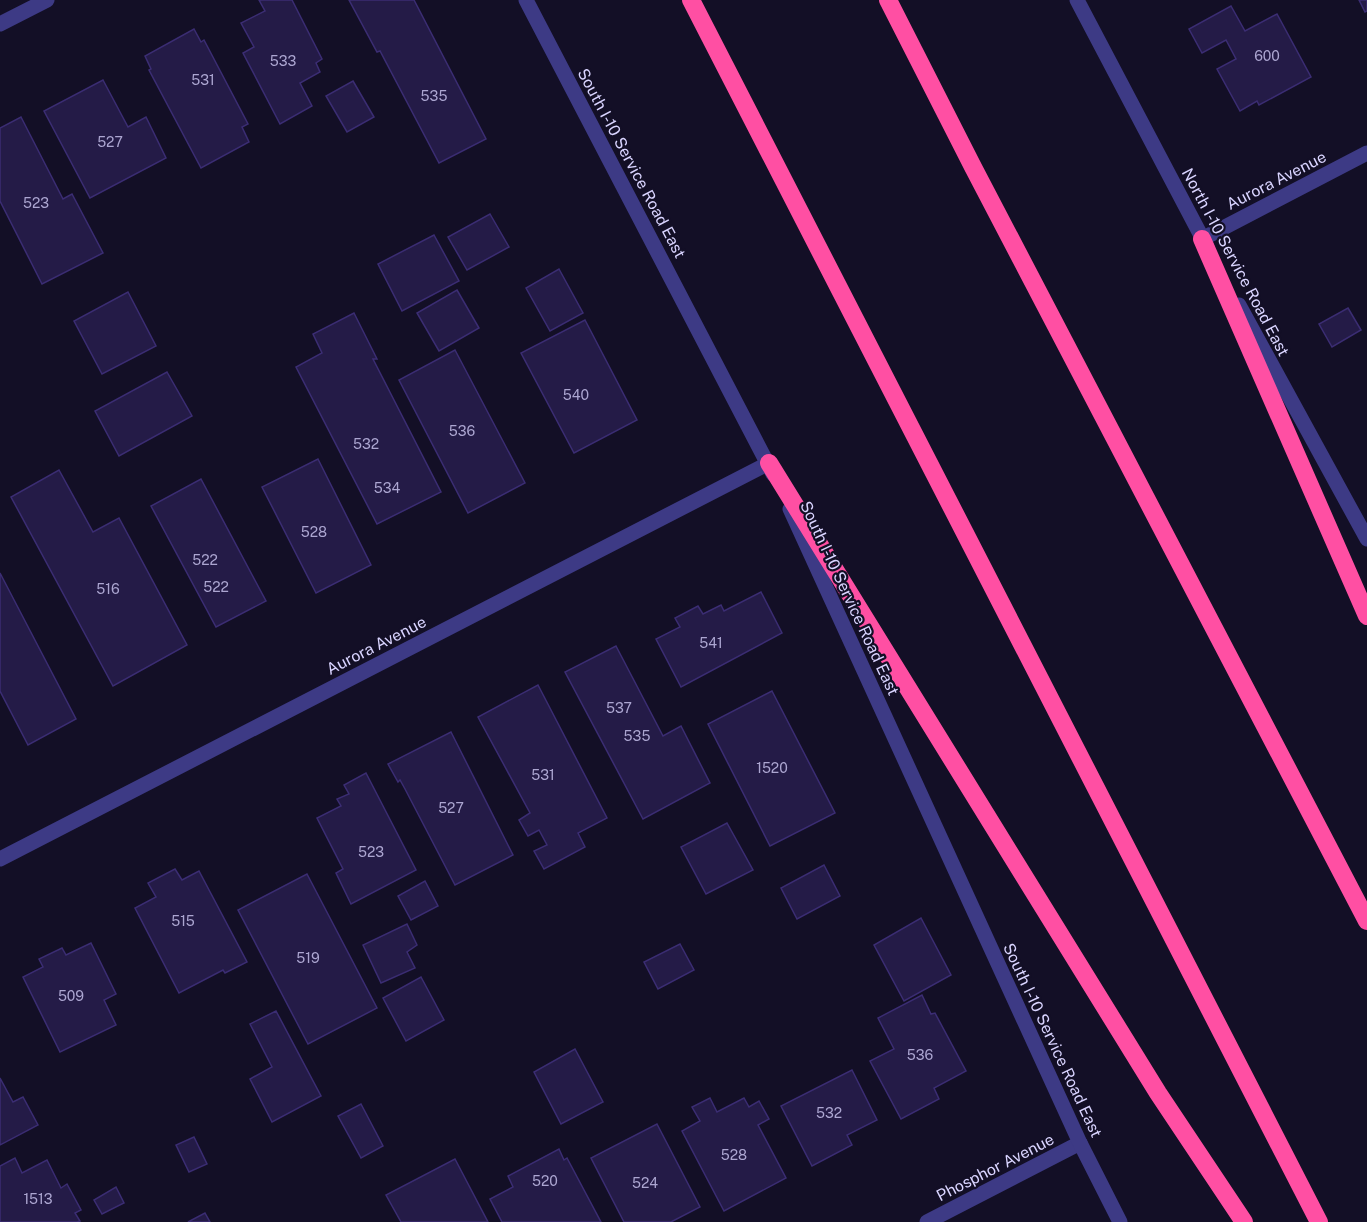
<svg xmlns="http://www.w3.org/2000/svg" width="1367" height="1222" font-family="'Public Sans',sans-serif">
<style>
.building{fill:#241b47;stroke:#3b2d73;stroke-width:1.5}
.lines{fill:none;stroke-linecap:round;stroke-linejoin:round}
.minor{stroke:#3d3a85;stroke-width:15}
.tertiary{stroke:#3d3a85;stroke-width:15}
.motorway{stroke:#ff4fa3;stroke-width:18}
.labels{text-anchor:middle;stroke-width:4.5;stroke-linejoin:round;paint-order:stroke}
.number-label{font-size:14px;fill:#aca6d1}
.street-label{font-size:16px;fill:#d9d4ff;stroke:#130f26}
</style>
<rect width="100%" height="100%" fill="#130f26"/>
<g class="building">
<polygon points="259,0 292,0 322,59 316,63 320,72 300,83 312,106 280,124 243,53 254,47 241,23 265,11"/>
<polygon points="349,0 414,0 486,139 439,163 380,51 377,52"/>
<polygon points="1359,0 1367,0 1367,11 1365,12"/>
<polygon points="1231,6 1245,31 1277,14 1311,77 1259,105 1257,101 1240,111 1217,69 1236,59 1226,40 1202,53 1189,29"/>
<polygon points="194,29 201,42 204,40 248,124 242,127 249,142 201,168 149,70 151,69 145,56"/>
<polygon points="103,80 128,127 146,117 166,158 90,198 44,111"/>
<polygon points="353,81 374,117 347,132 326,96"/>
<polygon points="21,117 63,199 72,194 103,253 42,284 0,201 0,128"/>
<polygon points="490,214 509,247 467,270 448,237"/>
<polygon points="434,235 459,281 402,311 378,264"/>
<polygon points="559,269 583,313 550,331 526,288"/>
<polygon points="457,290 479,328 439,351 417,313"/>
<polygon points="128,292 156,346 102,374 74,321"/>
<polygon points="1348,308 1361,330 1332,347 1319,324"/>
<polygon points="354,313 377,359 373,359 441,492 377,524 296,367 322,353 313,334"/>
<polygon points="585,320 637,420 574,453 521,353"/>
<polygon points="455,350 525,483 468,513 399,380"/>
<polygon points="167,372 192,416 119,456 95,411"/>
<polygon points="318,459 371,565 316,593 262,487"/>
<polygon points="59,470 93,532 119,518 187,645 113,686 11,497"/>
<polygon points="201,479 266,601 216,627 151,506"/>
<polygon points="0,573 76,719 28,745 0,691"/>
<polygon points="761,592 782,633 681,687 656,639 680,627 675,618 698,606 703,614 721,605 724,611"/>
<polygon points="616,646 663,736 681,726 710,783 643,819 565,672"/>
<polygon points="538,685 607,818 578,833 585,847 544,869 534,851 547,845 539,830 528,836 519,820 530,813 478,717"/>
<polygon points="772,691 835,813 770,846 708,724"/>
<polygon points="451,732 513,855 455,885 405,789 400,780 398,782 388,764"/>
<polygon points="366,773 416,870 351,904 336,873 343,869 317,818 341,806 337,799 349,794 344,785"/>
<polygon points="727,823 753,870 706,894 681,847"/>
<polygon points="824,865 840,896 797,919 781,888"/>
<polygon points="175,869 182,880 199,871 247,962 225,973 223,970 179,993 135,908 156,897 148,883"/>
<polygon points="307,874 377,1008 308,1044 238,910"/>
<polygon points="425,881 438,906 411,920 398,896"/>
<polygon points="921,918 951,975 904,1001 874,945"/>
<polygon points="407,924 417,945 407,952 415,968 381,983 363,945"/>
<polygon points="91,943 116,994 104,1000 116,1025 60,1052 23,977 43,967 39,959 62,948 66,955"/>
<polygon points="680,944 694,970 658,989 644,962"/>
<polygon points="421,977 444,1020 406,1041 383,998"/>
<polygon points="922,995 931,1014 935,1013 966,1071 934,1088 939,1099 901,1119 870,1061 894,1049 878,1018"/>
<polygon points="276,1011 321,1096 272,1122 250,1079 272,1067 250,1024"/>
<polygon points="575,1049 603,1102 561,1124 534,1072"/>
<polygon points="852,1070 877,1120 847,1135 852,1145 812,1166 781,1106"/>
<polygon points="0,1078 13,1102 23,1097 38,1125 0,1145"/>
<polygon points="710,1098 717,1112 744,1098 749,1107 759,1101 769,1119 758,1125 786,1178 724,1211 682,1131 700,1121 692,1107"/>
<polygon points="361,1104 383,1146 361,1158 338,1116"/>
<polygon points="657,1124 700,1207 671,1222 624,1222 591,1158"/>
<polygon points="194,1137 207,1164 189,1172 176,1145"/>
<polygon points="559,1149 564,1160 567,1158 601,1222 502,1222 490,1199 513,1187 508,1176"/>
<polygon points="15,1158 22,1173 47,1160 61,1188 67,1184 81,1210 75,1213 80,1221 77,1222 0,1222 0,1166"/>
<polygon points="455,1159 488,1222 401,1222 386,1195"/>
<polygon points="116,1187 124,1203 102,1214 94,1200"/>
<polygon points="205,1213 210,1222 188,1222"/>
</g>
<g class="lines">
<g class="minor">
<polyline points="0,24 47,0"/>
<polyline points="1202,239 1367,153"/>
<polyline points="0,859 769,463"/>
<polyline points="927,1222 1080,1143"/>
</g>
<g class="tertiary">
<polyline points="526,0 773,474"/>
<polyline points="1077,0 1207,247"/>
<polyline points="1239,305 1367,539"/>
<polyline points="790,509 1080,1143 1120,1222"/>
</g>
<g class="motorway">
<polyline points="691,0 1319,1222"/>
<polyline points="888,0 973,167 1367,921"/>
<polyline points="1202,239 1367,616"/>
<polyline points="769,463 1158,1093 1244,1222"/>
</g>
</g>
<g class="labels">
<g class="number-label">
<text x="1267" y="61">600</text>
<text x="283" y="66">533</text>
<text x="203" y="85">531</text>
<text x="434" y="101">535</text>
<text x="110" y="147">527</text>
<text x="36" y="208">523</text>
<text x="576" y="400">540</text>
<text x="462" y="436">536</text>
<text x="366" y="449">532</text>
<text x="387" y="493">534</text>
<text x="314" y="537">528</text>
<text x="205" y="565">522</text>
<text x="216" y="592">522</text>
<text x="108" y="594">516</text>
<text x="711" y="648">541</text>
<text x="619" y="713">537</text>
<text x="637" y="741">535</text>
<text x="772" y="773">1520</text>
<text x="543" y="780">531</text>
<text x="451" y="813">527</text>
<text x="371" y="857">523</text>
<text x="183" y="926">515</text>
<text x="308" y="963">519</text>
<text x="71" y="1001">509</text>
<text x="920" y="1060">536</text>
<text x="829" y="1118">532</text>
<text x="734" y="1160">528</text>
<text x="545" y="1186">520</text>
<text x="645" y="1188">524</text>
<text x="38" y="1204">1513</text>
</g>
<g class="street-label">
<text transform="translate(632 163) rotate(62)" y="6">South I-10 Service Road East</text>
<text transform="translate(1276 180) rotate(-27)" y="6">Aurora Avenue</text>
<text transform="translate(1236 262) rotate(62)" y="6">North I-10 Service Road East</text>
<text transform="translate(850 598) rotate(65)" y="6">South I-10 Service Road East</text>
<text transform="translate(376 645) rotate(-27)" y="6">Aurora Avenue</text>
<text transform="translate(1053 1040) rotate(65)" y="6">South I-10 Service Road East</text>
<text transform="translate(995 1167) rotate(-27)" y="6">Phosphor Avenue</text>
</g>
</g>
</svg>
